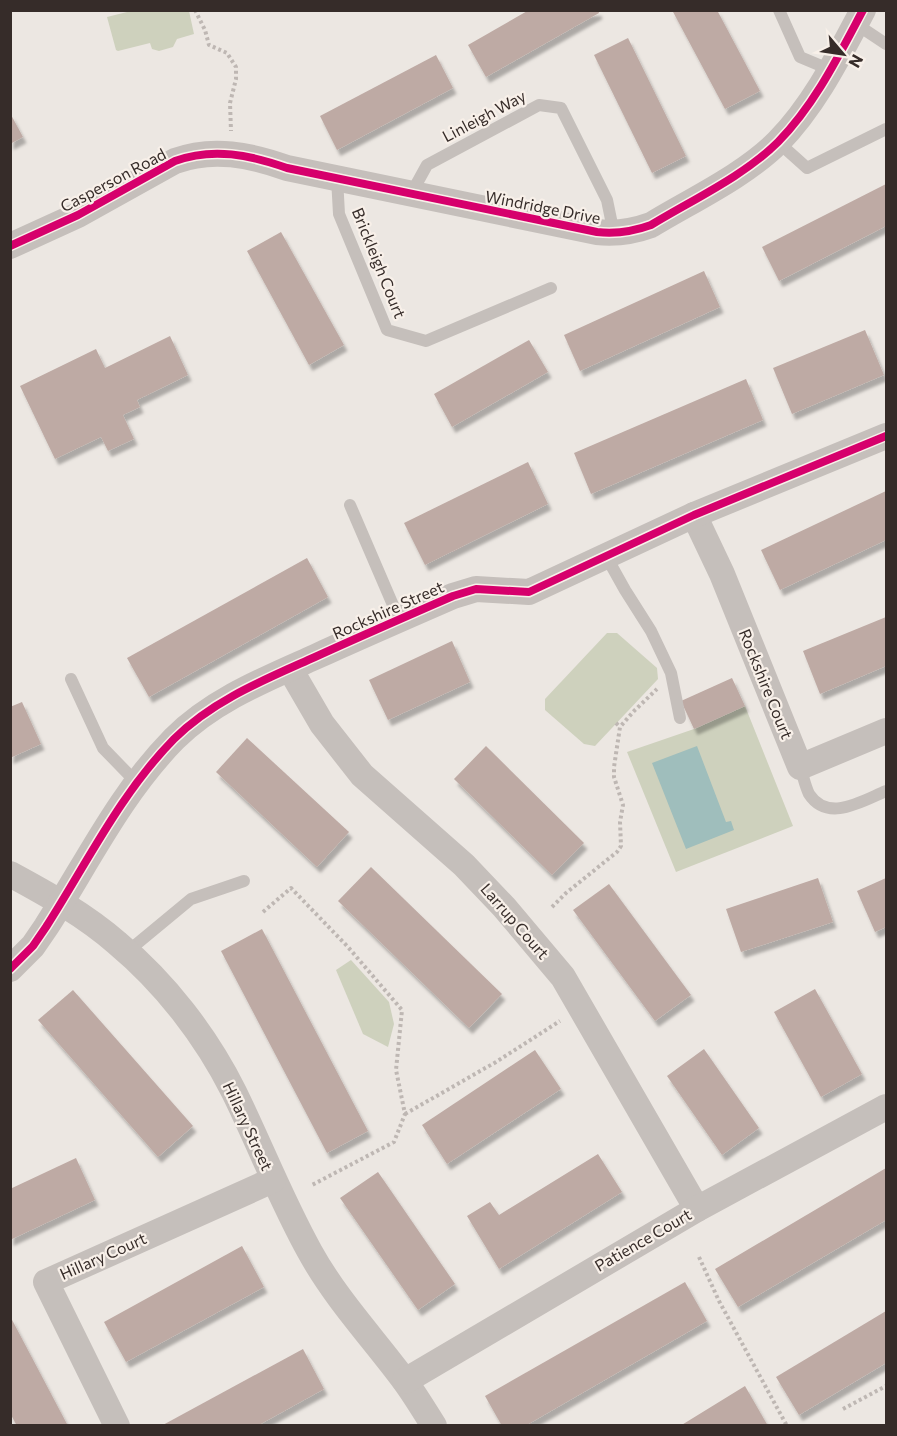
<svg xmlns="http://www.w3.org/2000/svg" width="897" height="1436" font-family="Commissioner,sans-serif">
<style>
.green{fill:#ced1bd}
.water{fill:#9fbebc}
.building{fill:#beaaa4;filter:url(#shadow)}
.lines{fill:none;stroke-linecap:round;stroke-linejoin:round}
.path{stroke:#beb7b3;stroke-width:4;stroke-dasharray:3 3;stroke-linecap:butt}
.lane{stroke:#c5bfbb;stroke-width:12}
.street{stroke:#c5bfbb;stroke-width:26}
.cycleway-casing{stroke:#f8f0e9;stroke-width:11}
.cycleway{stroke:#d6006c;stroke-width:8}
.labels{text-anchor:middle;stroke-width:4.5;stroke-linejoin:round;paint-order:stroke}
.street-label{font-size:16px;fill:#362c29;stroke:#f8f0e9}
</style>
<defs>
<filter id="shadow"><feDropShadow dx="3.5" dy="6" stdDeviation="1.5" flood-color="#0004"/></filter>
</defs>
<rect width="100%" height="100%" fill="#ece7e2"/>
<g class="green">
<polygon points="131,11 189,11 194,34 177,39 173,47 159,51 152,49 150,43 118,51 116,50 107,17"/>
<polygon points="607,633 617,633 657,668 658,679 595,746 584,744 545,710 545,699"/>
<polygon points="745,706 793,826 676,872 627,752 694,729"/>
<polygon points="351,960 389,1002 394,1024 388,1047 363,1034 336,970"/>
</g>
<polygon class="water" points="697,746 726,822 731,821 734,830 686,849 652,763"/>
<g class="building">
<polygon points="529,10 598,10 599,13 486,77 468,45"/>
<polygon points="672,10 717,10 760,91 725,109"/>
<polygon points="628,38 686,156 652,173 594,55"/>
<polygon points="436,55 453,88 337,150 320,116"/>
<polygon points="10,113 23,137 10,144"/>
<polygon points="886,184 886,226 779,281 762,247"/>
<polygon points="281,232 344,345 309,365 247,251"/>
<polygon points="704,271 720,307 580,371 564,335"/>
<polygon points="865,330 884,375 792,414 773,368"/>
<polygon points="170,336 188,375 137,400 140,407 123,415 134,439 108,451 101,437 55,459 20,386 96,349 105,368"/>
<polygon points="529,340 548,372 452,427 434,394"/>
<polygon points="746,379 763,420 591,494 574,453"/>
<polygon points="528,462 548,504 425,565 404,523"/>
<polygon points="886,491 886,540 780,590 761,550"/>
<polygon points="307,558 328,597 149,697 127,658"/>
<polygon points="886,617 886,666 820,694 803,651"/>
<polygon points="452,641 470,682 388,720 369,680"/>
<polygon points="732,678 745,706 694,729 681,701"/>
<polygon points="22,702 41,744 10,758 10,707"/>
<polygon points="247,738 349,832 317,867 216,772"/>
<polygon points="486,746 584,843 552,875 454,779"/>
<polygon points="371,867 502,994 469,1028 338,901"/>
<polygon points="818,878 833,922 741,952 726,909"/>
<polygon points="886,878 886,927 875,932 857,891"/>
<polygon points="609,884 691,995 655,1021 573,910"/>
<polygon points="262,929 368,1131 327,1153 221,951"/>
<polygon points="815,989 862,1074 821,1097 774,1012"/>
<polygon points="73,990 193,1126 158,1157 38,1020"/>
<polygon points="704,1049 759,1128 722,1155 667,1076"/>
<polygon points="535,1050 561,1089 447,1164 422,1125"/>
<polygon points="598,1154 622,1192 499,1269 467,1216 490,1202 499,1215"/>
<polygon points="76,1158 95,1200 10,1240 10,1189"/>
<polygon points="886,1168 886,1220 738,1307 715,1269"/>
<polygon points="378,1172 455,1284 418,1310 340,1198"/>
<polygon points="242,1246 264,1287 126,1362 104,1322"/>
<polygon points="685,1282 707,1321 525,1426 502,1426 485,1396"/>
<polygon points="886,1311 886,1363 799,1415 776,1377"/>
<polygon points="10,1316 68,1426 17,1426 10,1413"/>
<polygon points="303,1349 324,1389 257,1426 161,1426"/>
<polygon points="745,1386 768,1426 680,1426"/>
</g>
<g class="lines">
<g class="path">
<polyline points="195,10 205,30 209,45 227,53 236,67 236,79 230,103 231,131"/>
<polyline points="616,723 620,727"/>
<polyline points="552,907 566,893 617,852 621,846 620,822 623,805 614,777 614,767 620,727 634,711 657,689"/>
<polyline points="263,912 291,888 348,947 402,1010 396,1070 405,1114 394,1142 312,1185"/>
<polyline points="405,1114 496,1062 560,1021"/>
<polyline points="699,1257 719,1301 787,1426"/>
<polyline points="843,1409 886,1386"/>
</g>
<g class="lane">
<polyline points="779,10 800,57 831,70"/>
<polyline points="856,24 886,44"/>
<polyline points="778,142 807,168 886,129"/>
<polyline points="337,178 339,214 387,330 426,341 551,288"/>
<polyline points="411,194 427,165 539,105 561,108 607,200 614,234"/>
<polyline points="350,505 399,619"/>
<polyline points="606,556 625,590 651,631 671,673 680,718"/>
<polyline points="71,679 103,748 137,783"/>
<path d="M 800,767 C 803,775 805,786 809,794 C 828,823 862,801 886,791"/>
<polyline points="127,952 191,899 244,881"/>
</g>
<g class="street">
<path d="M 10,246 L 78,215 L 175,161 C 213,147 250,155 287,168 L 597,232 C 616,234 632,232 651,225 C 692,200 744,176 778,142 C 815,104 838,57 863,10"/>
<polyline points="694,515 722,574 800,767 886,731"/>
<polyline points="290,669 322,724 362,775 464,865 504,907 563,977 697,1209"/>
<path d="M 10,874 C 47,894 85,915 117,943 C 165,983 206,1036 234,1092 C 260,1145 281,1200 310,1252 C 336,1299 372,1337 404,1380 C 415,1395 424,1410 434,1426"/>
<path d="M 10,969 L 33,946 L 46,927 C 87,863 120,794 174,739 C 213,700 266,679 315,657 C 361,636 407,616 453,596 L 476,589 L 529,592 L 694,515 L 886,436"/>
<polyline points="405,1381 697,1209 886,1107"/>
<polyline points="117,1426 46,1282 273,1180"/>
</g>
<g class="cycleway-casing">
<g id="cycleway">
<path d="M 10,246 L 78,215 L 175,161 C 213,147 250,155 287,168 L 597,232 C 616,234 632,232 651,225 C 692,200 744,176 778,142 C 815,104 838,57 863,10"/>
<path d="M 10,969 L 33,946 L 46,927 C 87,863 120,794 174,739 C 213,700 266,679 315,657 C 361,636 407,616 453,596 L 476,589 L 529,592 L 694,515 L 886,436"/>
</g>
</g>
<use href="#cycleway" class="cycleway"/>
</g>
<g class="labels">
<g class="street-label">
<text transform="translate(484 116) rotate(-28)" y="6">Linleigh Way</text>
<text transform="translate(113 180) rotate(-28)" y="6">Casperson Road</text>
<text transform="translate(543 207) rotate(11)" y="6">Windridge Drive</text>
<text transform="translate(379 263) rotate(68)" y="6">Brickleigh Court</text>
<text transform="translate(388 610) rotate(-24)" y="6">Rockshire Street</text>
<text transform="translate(766 684) rotate(68)" y="6">Rockshire Court</text>
<text transform="translate(515 921) rotate(49)" y="6">Larrup Court</text>
<text transform="translate(248 1126) rotate(65)" y="6">Hillary Street</text>
<text transform="translate(643 1240) rotate(-30)" y="6">Patience Court</text>
<text transform="translate(103 1256) rotate(-24)" y="6">Hillary Court</text>
</g>
</g>
<rect width="897" height="1436" fill="none" stroke="#362c29" stroke-width="24"/>
<g transform="translate(843 54) rotate(119)" stroke="#f8f0e9" stroke-width="4.5" paint-order="stroke">
<path d="M0-4.5L10 22L0 15L-10 22Z" fill="#362c29"/>
<text y="-9" font-size="16" font-weight="bold" text-anchor="middle" fill="#362c29">N</text>
</g>
</svg>
